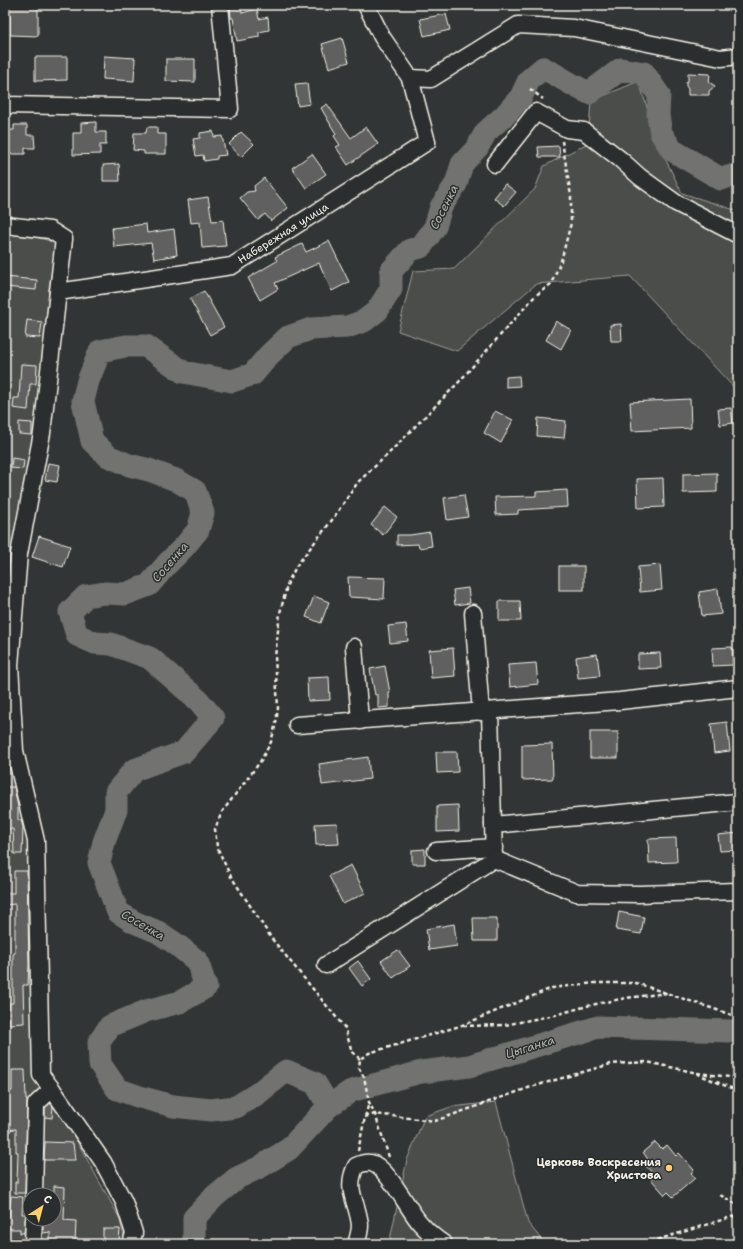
<svg xmlns="http://www.w3.org/2000/svg" width="743" height="1249" font-family="'Shantell Sans',sans-serif">
<style>
.green{fill:#4b4d4c;stroke:#a09f9a;fill-rule:evenodd}
.lines{fill:none;stroke-linecap:round;stroke-linejoin:round}
.river{stroke:#727370;stroke-width:23}
.building{fill:#5f605f;stroke:#f4f1e8}
.minor-casing{stroke:#f4f1e8;stroke-width:19}
.path{stroke:#f4f1e8;stroke-width:2.5;stroke-dasharray:4 3;stroke-linecap:butt}
.minor{stroke:#2a2d2e;stroke-width:16}
.poi-dot{fill:#ffd166;stroke:#2a2d2e;stroke-width:1.5}
.labels{text-anchor:middle;stroke-width:3;stroke-linejoin:round;paint-order:stroke}
.street-label{font-size:11px;fill:#f4f1e8;stroke:#2a2d2e}
.poi-label{font-size:11px;font-weight:bold;fill:#f4f1e8;stroke:#2a2d2e;text-anchor:end}
.water-label{font-size:12px;font-style:italic;fill:#b3b2ac;stroke:#2a2d2e}
</style>
<rect width="100%" height="100%" fill="#323535"/>
<filter id="ink" filterUnits="userSpaceOnUse"><feTurbulence type="fractalNoise" baseFrequency=".025" numOctaves="2"/><feDisplacementMap in="SourceGraphic" scale="8" xChannelSelector="R" yChannelSelector="G"/><feConvolveMatrix kernelMatrix="1 2 1 2 8 2 1 2 1" color-interpolation-filters="sRGB"/></filter>
<g filter="url(#ink)">
<g class="green">
<polygon points="639,81 658,144 682,193 738,211 738,392 630,276 536,284 457,351 398,331 413,271 454,269 535,189 544,166 588,143 591,101"/>
<path d="M 5,228 L 57,243 L 49,287 L 37,435 L 8,707 L 32,843 L 34,966 L 33,1078 L 53,1098 L 119,1217 L 126,1244 L 5,1244 ZM 30,1195 L 54,1195 L 54,1219 L 30,1219 Z"/>
<polygon points="496,1102 528,1223 545,1244 389,1244 407,1160 425,1116 451,1107"/>
</g>
<g class="lines">
<g class="river">
<polyline points="329,1106 351,1091 421,1072 469,1066 598,1027 731,1031 738,1033"/>
<path d="M 194,1244 L 194,1218 L 215,1196 L 237,1178 L 260,1167 L 289,1149 L 329,1106 L 315,1083 L 286,1071 L 257,1094 L 236,1107 L 211,1110 L 173,1106 L 140,1097 L 117,1089 L 100,1064 L 99,1042 L 110,1026 L 146,1011 L 180,1002 L 206,987 L 197,961 L 176,944 L 158,932 L 134,922 L 118,912 L 99,863 L 104,842 L 116,810 L 116,792 L 134,770 L 184,752 L 213,718 L 199,701 L 150,658 L 111,644 L 95,643 L 77,635 L 70,612 L 86,596 L 105,593 L 125,594 L 149,585 L 167,564 L 184,547 L 198,530 L 203,513 L 195,491 L 176,480 L 149,470 L 129,465 L 108,456 L 92,441 L 83,401 L 88,381 L 100,351 L 126,346 L 146,346 L 183,372 L 232,381 L 253,374 L 269,355 L 288,337 L 311,329 L 347,327 L 364,321 L 377,311 L 391,289 L 391,271 L 410,250 L 421,247 L 435,227 L 441,207 L 456,184 L 462,164 L 477,148 L 486,132 L 505,115 L 521,97 L 529,80 L 543,68 C 559,76 573,86 589,93 L 621,69 L 644,73 L 659,95 L 658,115 L 661,133 L 672,150 L 721,179 L 738,174"/>
</g>
</g>
<g class="building">
<polygon points="10,5 38,5 38,36 10,35"/>
<polygon points="230,5 241,5 242,13 257,9 259,19 268,17 269,30 259,32 259,37 237,41 233,18 231,18"/>
<polygon points="446,14 450,30 424,36 420,19"/>
<polygon points="342,38 349,62 329,68 322,44"/>
<polygon points="104,56 135,58 134,81 103,79"/>
<polygon points="35,57 67,57 67,80 35,81"/>
<polygon points="166,59 195,59 195,82 166,81"/>
<polygon points="688,73 710,74 709,82 715,86 709,91 709,95 688,95 688,89 686,86 686,82 688,81"/>
<polygon points="307,83 310,104 298,106 295,84"/>
<polygon points="327,104 351,138 366,127 378,144 348,165 336,147 340,145 334,136 336,134 321,108"/>
<polygon points="96,122 96,132 106,132 106,145 100,145 100,154 73,155 73,133 81,133 81,123"/>
<polygon points="14,125 27,125 27,135 34,135 35,148 25,148 25,154 5,154 5,130 14,130"/>
<polygon points="147,127 157,127 157,134 166,134 166,154 144,154 144,151 133,150 134,133 146,133"/>
<polygon points="213,131 214,137 222,136 226,155 217,156 217,159 204,161 203,155 196,156 193,139 200,138 200,133"/>
<polygon points="241,132 254,144 241,157 229,144"/>
<polygon points="559,146 560,157 539,157 538,147"/>
<polygon points="312,154 326,174 306,188 292,168"/>
<polygon points="119,164 120,181 103,181 103,165"/>
<polygon points="264,178 288,208 271,221 265,214 258,220 240,198 247,192 255,191 254,186"/>
<polygon points="505,184 516,192 504,206 494,198"/>
<polygon points="208,197 212,221 223,220 226,246 202,248 200,222 191,223 188,200"/>
<polygon points="146,224 147,233 174,229 177,255 154,259 151,243 114,247 112,228"/>
<polygon points="329,241 349,282 332,291 319,263 275,283 278,289 260,300 248,278 277,261 275,257 302,244 306,252"/>
<polygon points="5,277 37,280 36,290 5,287"/>
<polygon points="204,291 224,327 210,335 190,299"/>
<polygon points="27,320 42,322 40,338 25,337"/>
<polygon points="556,321 571,330 561,349 546,340"/>
<polygon points="621,324 622,341 611,341 610,325"/>
<polygon points="21,364 37,365 36,384 30,384 28,410 13,408 14,398 19,398"/>
<polygon points="519,376 520,386 506,387 506,377"/>
<polygon points="690,399 691,428 632,431 630,402"/>
<polygon points="731,408 733,423 720,425 718,409"/>
<polygon points="495,411 513,420 501,443 484,433"/>
<polygon points="538,418 566,421 564,438 537,436"/>
<polygon points="19,422 32,423 32,435 19,434"/>
<polygon points="12,458 24,460 23,469 11,468"/>
<polygon points="48,463 60,465 57,482 45,480"/>
<polygon points="717,473 717,492 683,493 683,474"/>
<polygon points="663,478 664,507 638,508 637,479"/>
<polygon points="567,490 568,507 518,510 518,514 496,515 495,497 536,496 536,492"/>
<polygon points="464,495 468,517 447,520 444,498"/>
<polygon points="385,507 397,517 383,535 371,525"/>
<polygon points="430,532 432,546 419,548 418,544 397,545 397,535 410,535"/>
<polygon points="39,536 70,546 63,567 32,557"/>
<polygon points="660,565 662,590 640,592 638,567"/>
<rect x="559" y="566" width="25" height="24"/>
<polygon points="348,577 385,578 384,599 349,597"/>
<polygon points="468,588 470,603 455,605 453,590"/>
<polygon points="718,589 721,614 702,616 699,592"/>
<polygon points="314,596 329,602 321,623 306,617"/>
<polygon points="499,601 520,601 521,621 499,621"/>
<polygon points="406,624 408,641 390,643 388,626"/>
<polygon points="732,647 733,665 713,666 712,648"/>
<polygon points="453,648 455,676 431,678 429,650"/>
<polygon points="660,653 661,668 638,669 638,654"/>
<polygon points="597,654 600,676 578,678 576,657"/>
<polygon points="536,663 538,684 510,687 508,665"/>
<polygon points="385,666 390,693 389,693 389,707 378,708 378,695 375,695 370,669"/>
<polygon points="329,677 330,700 308,701 307,678"/>
<polygon points="727,722 730,751 714,753 711,724"/>
<rect x="590" y="732" width="28" height="26"/>
<polygon points="552,744 553,779 522,780 522,745"/>
<polygon points="436,752 457,752 458,772 437,773"/>
<polygon points="368,757 370,779 322,785 319,764"/>
<polygon points="5,787 14,787 18,807 18,820 21,820 23,827 22,854 14,854 13,829 5,829"/>
<polygon points="458,805 459,831 437,832 437,806"/>
<polygon points="337,823 339,844 316,845 315,824"/>
<polygon points="738,833 738,850 720,851 718,835"/>
<polygon points="676,838 677,862 649,863 648,839"/>
<polygon points="425,849 425,864 412,864 412,850"/>
<polygon points="351,865 365,893 343,904 329,876"/>
<polygon points="14,871 27,871 29,965 28,985 23,985 24,1023 9,1024 9,1003 13,1003 13,954 15,953 15,904 5,905 5,893 14,893"/>
<polygon points="619,912 644,917 641,934 616,930"/>
<polygon points="473,918 497,918 497,941 474,941"/>
<polygon points="454,924 457,946 429,950 426,929"/>
<polygon points="398,950 410,966 393,978 381,961"/>
<polygon points="358,961 371,979 362,986 349,968"/>
<polygon points="12,1070 25,1070 26,1100 27,1100 25,1193 15,1193 15,1182 17,1183 18,1152 16,1152 16,1129 5,1130 5,1092 12,1091"/>
<polygon points="50,1103 53,1107 52,1118 45,1117 45,1108"/>
<polygon points="45,1142 73,1143 75,1160 44,1160"/>
<polygon points="655,1142 662,1149 667,1145 676,1156 679,1153 694,1170 691,1173 695,1178 673,1197 668,1192 665,1195 650,1178 654,1175 645,1165 649,1161 643,1152"/>
<polygon points="54,1186 65,1187 64,1220 76,1221 75,1244 50,1244 50,1232 43,1233 43,1219 54,1219"/>
<polygon points="11,1196 23,1197 22,1214 26,1214 24,1233 20,1233 20,1229 5,1229 5,1217 9,1217"/>
<polygon points="103,1229 120,1229 119,1242 103,1241"/>
</g>
<g class="lines">
<g class="minor-casing">
<g id="minor">
<polyline points="410,78 431,79 518,25 574,28 721,58 738,56"/>
<polyline points="5,105 230,109 220,5"/>
<polyline points="495,164 536,112 567,129 584,131 620,159 640,177 676,203 738,235"/>
<polyline points="5,225 50,230 64,239 42,433 19,554 10,665 15,751 36,841 41,1075 52,1089 103,1162 124,1202 134,1233 131,1244"/>
<polyline points="58,292 232,266 427,142 410,78 382,37 366,5"/>
<polyline points="473,613 481,712"/>
<polyline points="354,647 360,721"/>
<polyline points="490,711 494,859"/>
<polyline points="297,725 620,701 738,688"/>
<polyline points="493,825 738,802"/>
<polyline points="436,851 494,847"/>
<polyline points="494,859 577,893 639,894 738,891"/>
<polyline points="326,965 494,859"/>
<polyline points="34,1195 36,1104 52,1089"/>
<polyline points="33,1244 34,1219"/>
<path d="M 356,1244 C 358,1238 360,1231 360,1225 C 358,1202 344,1190 356,1166 C 360,1164 366,1162 371,1163 C 387,1166 409,1211 420,1223 C 427,1231 435,1238 444,1244"/>
</g>
</g>
<g class="path">
<polyline points="530,89 543,99"/>
<polyline points="463,1026 505,1025 555,1015 591,1005 626,998 667,993"/>
<polyline points="360,1059 352,1052 345,1028 272,939 230,875 217,847 215,829 222,812 260,762 271,742 276,723 278,708 275,657 280,613 288,582 297,565 332,520 358,482 386,456 458,383 535,296 551,284 561,261 571,223 571,196 562,141"/>
<polyline points="697,1073 738,1078"/>
<polyline points="365,1117 375,1114 435,1121 531,1087 611,1064 647,1062 693,1072 738,1091"/>
<polyline points="358,1151 365,1117 369,1103"/>
<polyline points="389,1157 375,1114 369,1102 364,1077 359,1068 360,1059 369,1053 460,1026 552,988 594,983 636,983 738,1017"/>
<polyline points="720,1195 738,1205"/>
<polyline points="644,1244 738,1215"/>
<polyline points="734,1244 738,1240"/>
</g>
<use href="#minor" class="minor"/>
</g>
</g>
<circle class="poi-dot" cx="669" cy="1168" r="4"/>
<g class="labels">
<g class="street-label">
<text transform="translate(283 233) rotate(-32)" y="4">Набережная улица</text>
</g>
<g class="poi-label">
<text x="661" y="1166">Церковь Воскресения<tspan x="661" dy="13">Христова</tspan></text>
</g>
<g class="water-label">
<text transform="translate(444 207) rotate(-63)" y="4">Сосенка</text>
<text transform="translate(170 562) rotate(-49)" y="4">Сосенка</text>
<text transform="translate(143 925) rotate(30)" y="4">Сосенка</text>
<text transform="translate(530 1047) rotate(-17)" y="4">Цыганка</text>
</g>
</g>
<rect width="743" height="1249" fill="none" stroke="#2a2d2e" stroke-width="20"/>
<rect x="10" y="10" width="723" height="1229" fill="none" stroke="#f4f1e8" stroke-width="1.5" filter="url(#ink)"/>
<g transform="translate(42 1207) rotate(36)"><circle r="19" fill="#2a2d2e" stroke="#7b7b78"/>
<path d="M0-3L7 15L0 10L-7 15Z" fill="#ffd166"/>
<text y="-6" font-size="11" font-weight="bold" text-anchor="middle" fill="#f4f1e8">С</text>
</g>
</svg>
